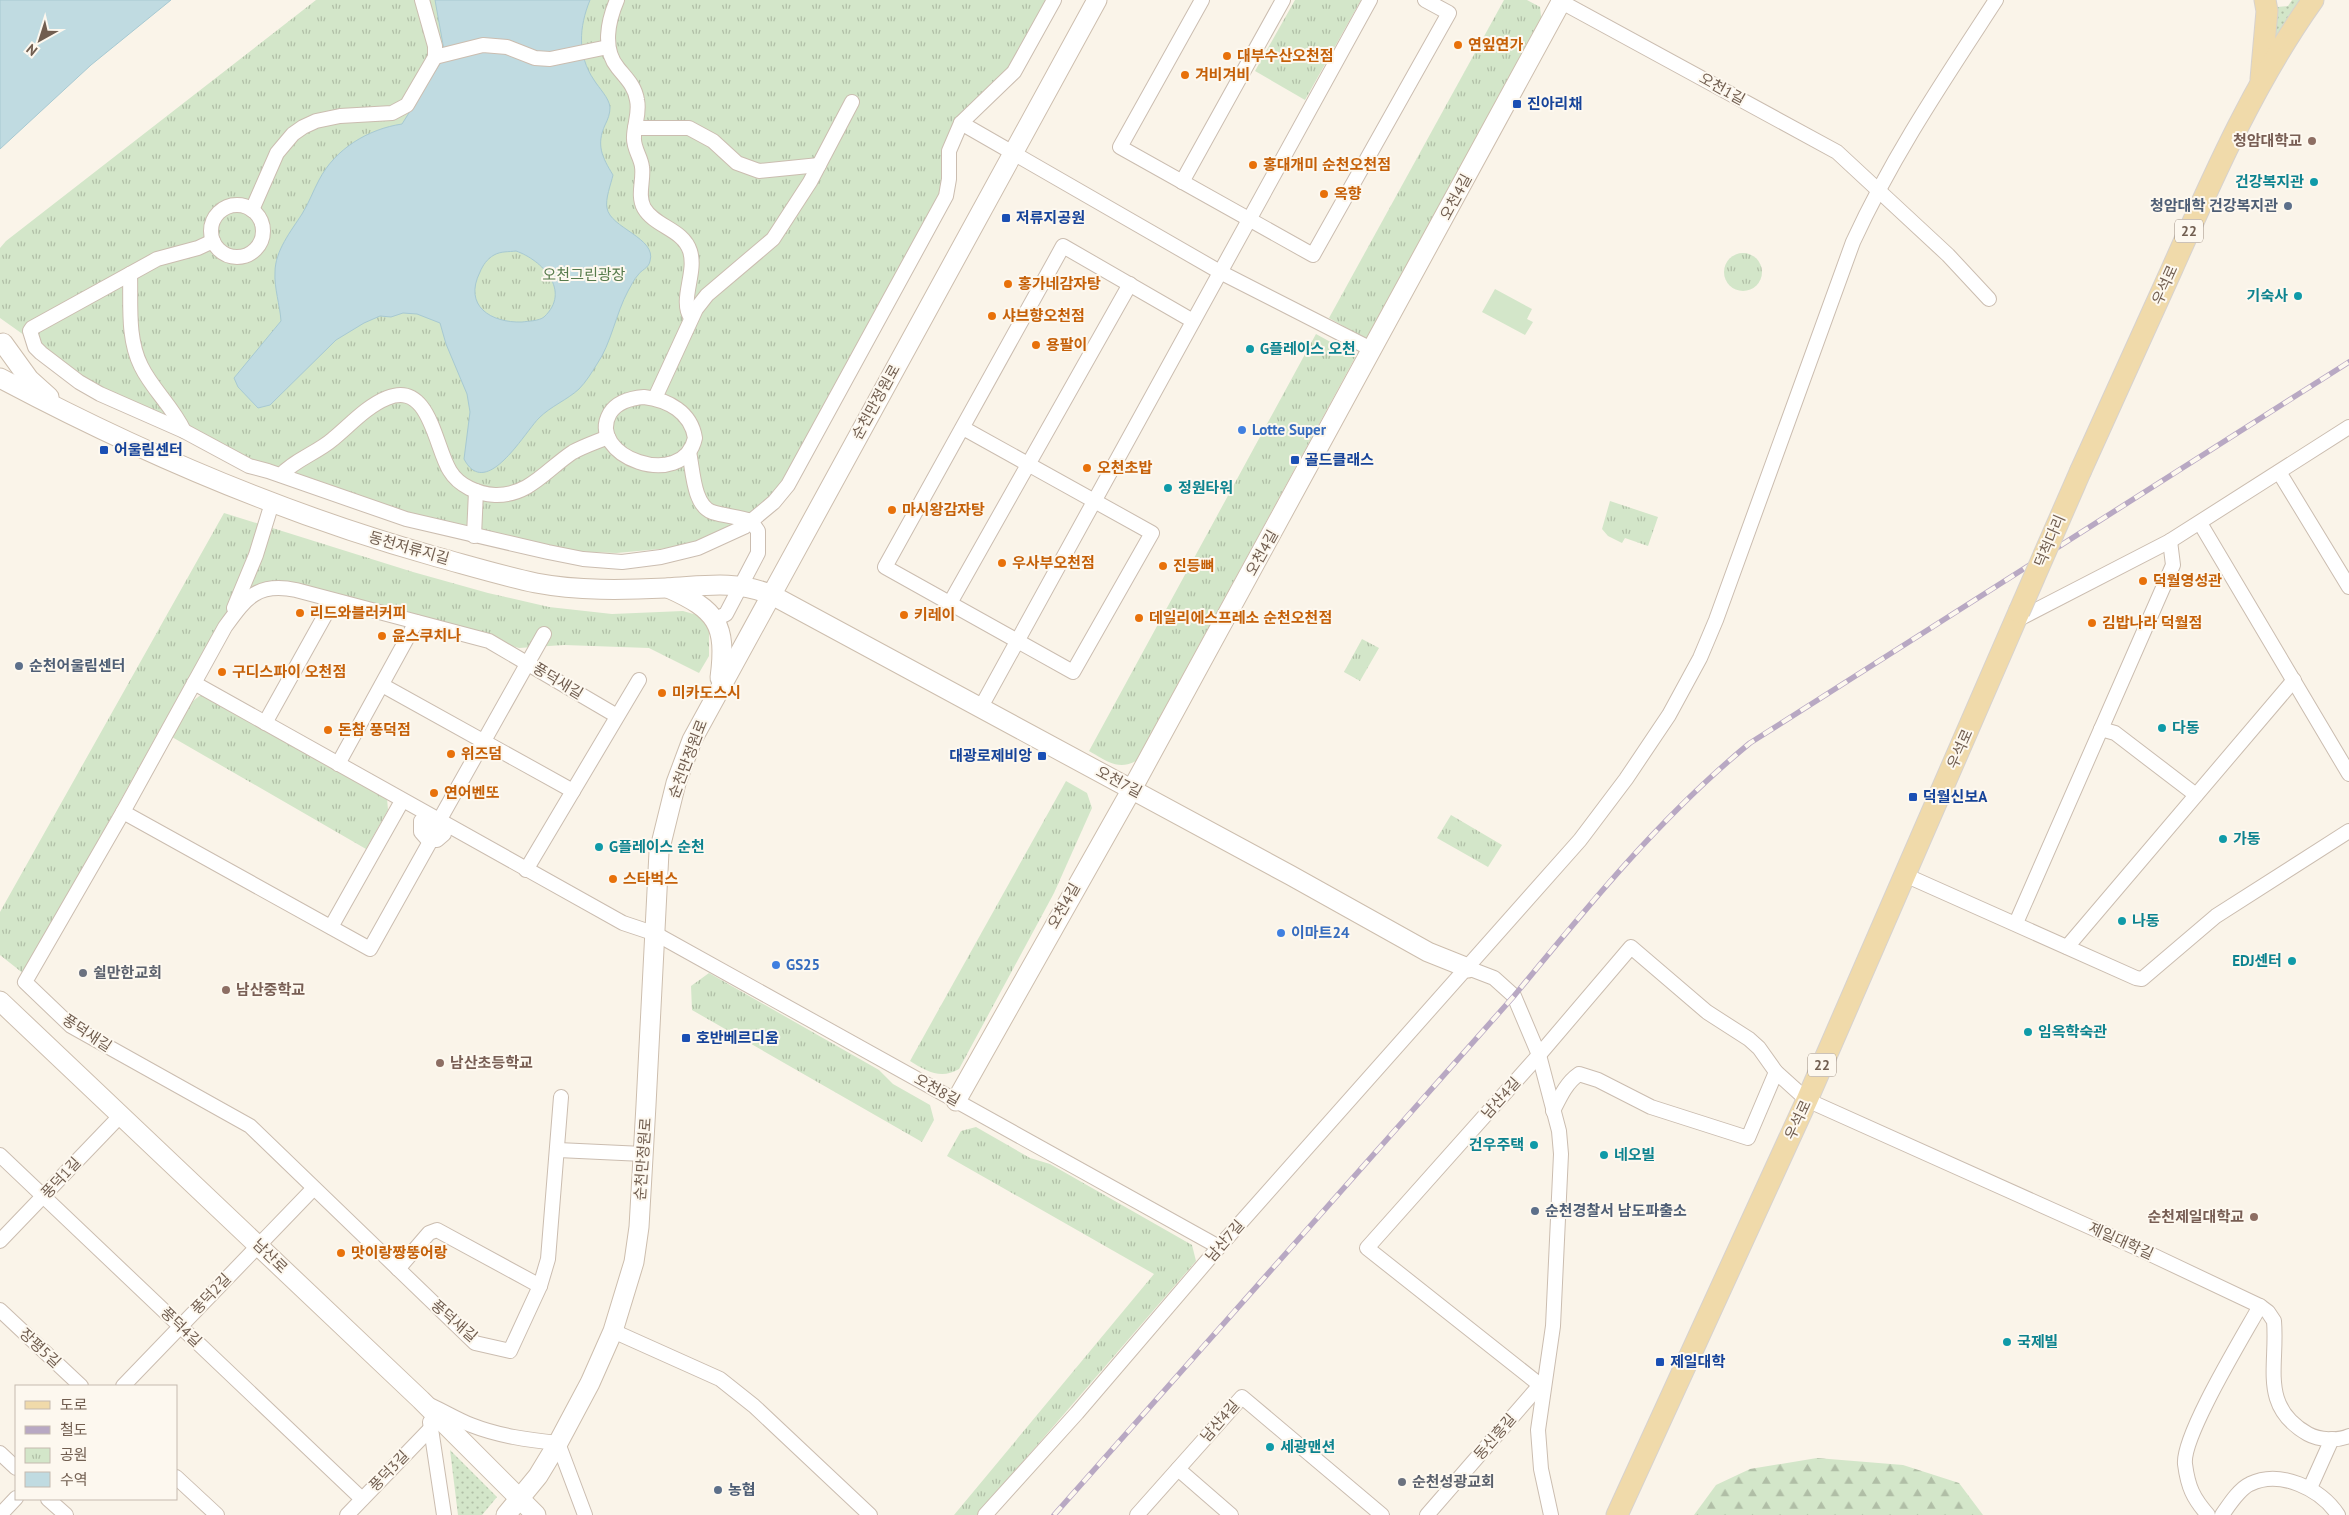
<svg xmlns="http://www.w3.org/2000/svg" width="2349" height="1515" font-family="'PT Sans','Noto Sans KR',sans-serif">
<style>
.grass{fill:url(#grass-dots)}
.forest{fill:url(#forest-firs)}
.park{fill:url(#park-tufts)}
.garden{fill:#d3e6c9}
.water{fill:#c0dbe1;stroke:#a7c9d2;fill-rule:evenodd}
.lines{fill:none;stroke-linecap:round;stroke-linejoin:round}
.street-casing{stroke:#cbbdb0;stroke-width:16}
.secondary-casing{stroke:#cdbeae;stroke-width:21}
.primary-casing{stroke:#d7d2ce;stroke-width:23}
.street{stroke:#fff;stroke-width:14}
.secondary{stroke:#fff;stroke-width:19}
.primary{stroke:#f0daaa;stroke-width:21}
.rail-casing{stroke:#b8a8c3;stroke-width:5.5}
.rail{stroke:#fdf8ef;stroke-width:4;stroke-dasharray:11;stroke-linecap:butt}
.primary-bridge-casing{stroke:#d7d2ce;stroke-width:23;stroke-linecap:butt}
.primary-bridge{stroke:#f0daaa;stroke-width:21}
.food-dot{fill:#e8710a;stroke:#fdf8ef;stroke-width:2}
.transit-dot{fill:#1a4fb4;stroke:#fdf8ef;stroke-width:2}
.education-dot{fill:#8d6e63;stroke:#fdf8ef;stroke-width:2}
.culture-dot{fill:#0f9aa8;stroke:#fdf8ef;stroke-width:2}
.service-dot{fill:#5c6f8a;stroke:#fdf8ef;stroke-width:2}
.shop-dot{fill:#3f7fe0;stroke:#fdf8ef;stroke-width:2}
.worship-dot{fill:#6b7280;stroke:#fdf8ef;stroke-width:2}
.labels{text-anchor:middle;stroke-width:4;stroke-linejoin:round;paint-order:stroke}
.shield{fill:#fdf8ef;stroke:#9b8c80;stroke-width:1}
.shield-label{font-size:14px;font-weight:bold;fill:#715e50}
.food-label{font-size:15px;font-weight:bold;fill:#c56008;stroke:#fdf8ef;text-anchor:start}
.street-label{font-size:15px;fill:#715e50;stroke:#fdf8ef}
.transit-label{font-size:15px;font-weight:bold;fill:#164399;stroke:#fdf8ef;text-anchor:start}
.education-label{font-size:15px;font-weight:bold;fill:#785e54;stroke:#fdf8ef;text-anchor:end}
.culture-label{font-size:15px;font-weight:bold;fill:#0d838f;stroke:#fdf8ef;text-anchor:start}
.service-label{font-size:15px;font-weight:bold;fill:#4e5e75;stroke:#fdf8ef;text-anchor:start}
.park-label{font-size:15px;fill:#577b4c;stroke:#fdf8ef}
.shop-label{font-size:15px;font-weight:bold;fill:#366cbe;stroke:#fdf8ef;text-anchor:start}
.worship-label{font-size:15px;font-weight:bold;fill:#5b616d;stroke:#fdf8ef;text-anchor:start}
</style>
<defs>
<pattern id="grass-dots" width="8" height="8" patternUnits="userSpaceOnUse" patternTransform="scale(1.25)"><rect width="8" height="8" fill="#d3e6c9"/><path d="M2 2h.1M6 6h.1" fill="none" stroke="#b0bea6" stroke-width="1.8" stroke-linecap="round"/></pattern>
<pattern id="forest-firs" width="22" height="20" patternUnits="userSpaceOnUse" patternTransform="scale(1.25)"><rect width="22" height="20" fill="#d3e6c9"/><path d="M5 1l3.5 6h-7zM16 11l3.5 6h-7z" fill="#b0bea6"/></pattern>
<pattern id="park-tufts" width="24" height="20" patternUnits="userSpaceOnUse" patternTransform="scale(1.25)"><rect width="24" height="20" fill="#d3e6c9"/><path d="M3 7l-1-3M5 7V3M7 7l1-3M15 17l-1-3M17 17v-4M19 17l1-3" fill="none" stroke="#b0bea6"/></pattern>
</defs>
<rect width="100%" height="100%" fill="#faf4e9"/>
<g class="grass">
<polygon points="2292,0 2303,0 2274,43 2277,7 2288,6"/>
<polygon points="450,1450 497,1497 482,1515 458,1515"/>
</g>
<polygon class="forest" points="1817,1458 1903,1465 1959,1483 1983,1515 1694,1515 1716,1485 1750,1469"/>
<g class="park">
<polygon points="316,0 1052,0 1015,66 971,105 942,191 784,482 763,506 746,519 714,536 670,548 617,553 562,551 426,519 238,455 103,391 0,318 0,248 6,241"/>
<polygon points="1295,0 1361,0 1305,100 1255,71"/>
<polygon points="1504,0 1527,0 1540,7 1542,25 1368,340 1329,318"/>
<circle cx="1743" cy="272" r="19"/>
<path d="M 1316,334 L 1356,356 L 1136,761 C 1118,771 1105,760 1089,751 Z"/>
<polygon points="1610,501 1658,517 1648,546 1625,538 1622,543 1608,536 1602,529"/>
<polygon points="224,513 413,572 488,593 549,607 612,614 683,611 697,615 709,627 709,656 699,673 649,648 564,645 519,648 292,583 274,584 218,625 24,974 0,955 0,912"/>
<polygon points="1362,639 1379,648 1360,681 1344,672"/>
<path d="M 204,694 L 387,798 L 388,810 L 366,849 L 172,737 C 180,722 187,700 204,694 Z"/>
<path d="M 1066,781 L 1087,793 L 1092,808 L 1054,893 L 959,1069 C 941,1080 926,1071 910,1061 Z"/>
<polygon points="1451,815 1502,845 1488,867 1437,838"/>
<polygon points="709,973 879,1070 893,1084 930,1105 934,1120 922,1142 692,1010 691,986"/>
<polygon points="976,1127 1030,1158 1050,1164 1192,1245 1196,1261 977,1515 954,1515 1154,1274 947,1156 961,1131"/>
</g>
<polygon class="garden" points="1495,289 1532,309 1527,319 1533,322 1525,335 1482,312"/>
<g class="water">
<polygon points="0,0 171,0 91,65 0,149"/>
<path d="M 435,0 L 590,0 C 579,27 577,55 594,80 C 599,88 609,98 610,107 C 610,114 608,119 605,125 C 596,145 602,157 613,175 C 611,184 605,199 607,208 C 610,228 657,238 650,261 C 649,268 641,270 638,275 C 634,279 631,286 628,291 C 616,313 611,344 597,364 C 592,372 586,382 579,389 C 567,400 551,406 539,418 C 524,433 486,501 464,459 L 470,412 L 467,394 L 446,344 L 440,323 L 417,314 L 403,313 L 391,317 L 380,316 L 364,323 L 336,340 L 270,405 L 258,408 L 238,387 L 234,378 L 281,321 C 280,305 274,288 275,272 C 275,251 291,231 302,214 C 309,203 313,191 319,180 C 335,149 368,129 402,124 L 441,62 L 444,50 ZM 516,251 C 542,260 572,291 544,317 C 539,321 529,321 522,322 C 491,323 463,306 480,272 C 483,265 487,259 494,255 C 501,251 509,252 516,251 Z"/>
</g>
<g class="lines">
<g class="street-casing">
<g id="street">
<path d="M 617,0 C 608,21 602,49 618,68 C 626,78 635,86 637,100 C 640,113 634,125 634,137 C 633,148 641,157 642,167 C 644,180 637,195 644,208 C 655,227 683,229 690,251 C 697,273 679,300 691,318"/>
<polyline points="1202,0 1120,147 1313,255 1449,13 1425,0"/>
<polyline points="1558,0 1837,152 1948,255 1989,299"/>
<polyline points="435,57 483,45 507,47 535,58 550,59 608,47"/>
<polyline points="961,123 1220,272 1373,350"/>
<polyline points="635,128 689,128 713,141 737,163 759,171 819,165"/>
<polyline points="1182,182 1283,0"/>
<circle cx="237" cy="231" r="26"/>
<polyline points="252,210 277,153 293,134 303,127 316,121 340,116 392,113 407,105 435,57 435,46 422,0"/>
<polyline points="213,241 198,248 157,259 32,328 30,331 35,347 41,353 79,382 100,394 184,431 249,466 268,471 406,519 548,552 583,559 622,562 661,557 698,548 744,527 774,502 788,485 946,196 949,179 949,151 961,123 1014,72 1054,0"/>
<path d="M 130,274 C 131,304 127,338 141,366 C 152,389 173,407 184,431"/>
<path d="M 644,397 C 668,400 691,412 695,438 C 683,492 585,456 610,413 C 617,402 632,398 644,397 Z"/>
<polyline points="655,398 696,309 707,295 773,239 810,182 852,102"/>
<polyline points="963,428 1152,533 1073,672 885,567 1063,246 1193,321"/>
<path d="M 689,452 C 693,469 693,505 712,512 C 725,516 739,517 751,521 L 758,531 L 758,553 L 726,614 L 714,620"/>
<polyline points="2279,472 2349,587"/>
<path d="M 281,475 C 294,460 317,453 333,439 C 350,425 367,406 387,398 C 430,380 435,448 450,471 C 459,486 478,494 495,495 C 529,496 547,469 573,452 C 584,446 596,442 608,437"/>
<polyline points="2200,523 2349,774"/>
<polyline points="474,536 476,491"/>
<polyline points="950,603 1130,284"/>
<polyline points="234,608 256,555 272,503"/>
<polyline points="2015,621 2170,541 2349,427"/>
<polyline points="194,683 623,923 656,934 1219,1247"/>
<polyline points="382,685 573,791"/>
<polyline points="981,707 1370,0"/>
<polyline points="265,723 333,601"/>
<polyline points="2101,729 2115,733 2196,795"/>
<polyline points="338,764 416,622"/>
<polyline points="123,812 370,949 431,840"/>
<polyline points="435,828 421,821 421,832 428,840 437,840 444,834 435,828 544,634"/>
<polyline points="526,870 639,680"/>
<polyline points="1905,875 2136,978 2142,979 2216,916 2349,831"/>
<polyline points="2016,923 2173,565 2170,541"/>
<polyline points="331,927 402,801"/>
<polyline points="2067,947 2294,680"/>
<polyline points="1468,968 1494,978 1514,996 1539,1055 1559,1131 1561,1154 1553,1326 1538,1430 1541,1469 1551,1515"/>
<path d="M 561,1097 L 548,1259 L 540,1286 L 510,1351 L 475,1343 L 250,1126 L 71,1026 L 25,982 L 123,812 L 225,627 C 246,598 257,582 296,590 L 489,641 L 617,716"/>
<path d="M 1553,1111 C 1560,1097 1566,1083 1579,1074 L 1598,1080 L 1651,1107 L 1748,1138 L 1776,1072 L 1807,1100 L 2148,1253 L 2260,1306 L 2268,1312 L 2274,1321 C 2278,1366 2259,1406 2308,1434 C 2319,1440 2338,1441 2349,1436"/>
<polyline points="558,1150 643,1154"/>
<polyline points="0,1155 362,1499"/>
<polyline points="0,1241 121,1115"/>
<polyline points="398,1269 429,1233 437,1230 540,1286"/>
<polyline points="0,1310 81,1386"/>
<polyline points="613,1331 720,1379 754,1406 870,1515"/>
<polyline points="1540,1385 1367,1248 1539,1055 1631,947 1707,1012 1749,1039 1759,1048 1776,1072"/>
<polyline points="123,1386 313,1189"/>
<path d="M 432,1406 C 445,1412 458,1420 471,1425 C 499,1436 528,1440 558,1443 L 585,1515"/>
<polyline points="430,1422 444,1515"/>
<polyline points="0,1453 16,1468"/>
<polyline points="1178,1469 1231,1515"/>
<polyline points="176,1477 217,1515"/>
<polyline points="2310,1488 2332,1439"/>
<polyline points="48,1499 66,1515"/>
<polyline points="0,1515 16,1498"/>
<polyline points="347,1515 432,1427"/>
<path d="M 985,1515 L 1077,1413 L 1219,1247 L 1580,840 L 1626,779 L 1669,715 L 1700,658 L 1716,620 L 1853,242 C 1893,155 1944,80 1996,0"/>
<polyline points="1137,1515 1242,1397 1382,1515"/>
<polyline points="1427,1515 1540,1385 1543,1387"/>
<path d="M 2208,1515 C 2193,1498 2188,1487 2185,1464 C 2182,1436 2244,1335 2260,1306"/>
<path d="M 2222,1515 C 2229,1505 2239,1489 2250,1484 C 2280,1469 2321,1489 2338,1515"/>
</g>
</g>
<g class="secondary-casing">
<g id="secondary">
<polyline points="3,343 29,379 49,397"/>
<path d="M 0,378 C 141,453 283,514 437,557 C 470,566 503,576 536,583 C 578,591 623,590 666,588 C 705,586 732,580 770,594 L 1290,875 L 1428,952 L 1468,968"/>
<path d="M 668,588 C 717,610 727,624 720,678"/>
<polyline points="0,1001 421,1400 536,1515"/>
<polyline points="956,1101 1132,789 1561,2"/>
<polyline points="506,1515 538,1476 558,1443 590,1383 613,1331 634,1262 639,1227 646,1105 659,852 676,783 692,740 1097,0"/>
</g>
</g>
<g class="primary-casing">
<g id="primary">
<polyline points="2261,79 2267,11 2265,0"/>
<path d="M 2081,470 C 2111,403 2142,336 2172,269 C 2213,177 2254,83 2313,0"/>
<polyline points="1617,1515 1807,1100 2019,612"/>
</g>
</g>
<use href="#street" class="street"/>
<use href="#secondary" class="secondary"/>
<use href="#primary" class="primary"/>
<g class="rail-casing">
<path id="rail" d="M 1054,1515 L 1514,996 C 1587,907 1661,816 1750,743 L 2349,362"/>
</g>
<use href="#rail" class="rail"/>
<g class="primary-bridge-casing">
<polyline id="primary-bridge" points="2019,612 2081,470"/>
</g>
<use href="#primary-bridge" class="primary-bridge"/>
</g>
<g class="food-dot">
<circle cx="1458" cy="45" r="5"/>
<circle cx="1227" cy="56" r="5"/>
<circle cx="1185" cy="75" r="5"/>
<circle cx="1253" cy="165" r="5"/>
<circle cx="1324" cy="194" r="5"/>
<circle cx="1008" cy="284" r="5"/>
<circle cx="992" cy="316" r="5"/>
<circle cx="1036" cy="345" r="5"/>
<circle cx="1087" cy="468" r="5"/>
<circle cx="892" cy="510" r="5"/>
<circle cx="1002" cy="563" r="5"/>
<circle cx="1163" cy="566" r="5"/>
<circle cx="2143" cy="581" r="5"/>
<circle cx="300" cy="613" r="5"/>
<circle cx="904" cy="615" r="5"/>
<circle cx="1139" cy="618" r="5"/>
<circle cx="2092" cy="623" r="5"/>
<circle cx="382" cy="636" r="5"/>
<circle cx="222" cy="672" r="5"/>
<circle cx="662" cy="693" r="5"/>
<circle cx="328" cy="730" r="5"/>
<circle cx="451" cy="754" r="5"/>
<circle cx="434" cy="793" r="5"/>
<circle cx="613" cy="879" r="5"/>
<circle cx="341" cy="1253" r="5"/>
</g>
<g class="transit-dot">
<rect x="1512" y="99" width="10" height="10" rx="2.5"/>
<rect x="1001" y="213" width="10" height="10" rx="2.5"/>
<rect x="99" y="445" width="10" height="10" rx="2.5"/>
<rect x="1290" y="455" width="10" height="10" rx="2.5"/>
<rect x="1037" y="751" width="10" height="10" rx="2.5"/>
<rect x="1908" y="792" width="10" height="10" rx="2.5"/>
<rect x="681" y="1033" width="10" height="10" rx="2.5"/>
<rect x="1655" y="1357" width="10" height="10" rx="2.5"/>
</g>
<g class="education-dot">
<circle cx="2312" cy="141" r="5"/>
<circle cx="226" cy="990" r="5"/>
<circle cx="440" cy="1063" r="5"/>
<circle cx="2254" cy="1217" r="5"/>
</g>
<g class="culture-dot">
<circle cx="2314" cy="182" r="5"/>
<circle cx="2298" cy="296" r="5"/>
<circle cx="1250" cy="349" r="5"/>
<circle cx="1168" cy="488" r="5"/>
<circle cx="2162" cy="728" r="5"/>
<circle cx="2223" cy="839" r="5"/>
<circle cx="599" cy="847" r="5"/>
<circle cx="2122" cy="921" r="5"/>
<circle cx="2292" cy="961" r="5"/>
<circle cx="2028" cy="1032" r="5"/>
<circle cx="1534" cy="1145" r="5"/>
<circle cx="1604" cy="1155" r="5"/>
<circle cx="2007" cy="1342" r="5"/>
<circle cx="1270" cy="1447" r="5"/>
</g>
<g class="service-dot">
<circle cx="2288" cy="206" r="5"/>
<circle cx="19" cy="666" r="5"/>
<circle cx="1535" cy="1211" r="5"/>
<circle cx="718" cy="1490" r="5"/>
</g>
<g class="shop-dot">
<circle cx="1242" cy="430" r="5"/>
<circle cx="1281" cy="933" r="5"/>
<circle cx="776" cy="965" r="5"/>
</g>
<g class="worship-dot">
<circle cx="83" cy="973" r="5"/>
<circle cx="1402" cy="1482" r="5"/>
</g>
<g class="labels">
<g class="shield">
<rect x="2175" y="219.5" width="28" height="23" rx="4"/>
<rect x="1808" y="1053.5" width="28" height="23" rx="4"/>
</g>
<g class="shield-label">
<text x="2189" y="236">22</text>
<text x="1822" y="1070">22</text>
</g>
<g class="food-label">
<text x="1468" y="50">연잎연가</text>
<text x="1237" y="61">대부수산오천점</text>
<text x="1195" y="80">겨비겨비</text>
<text x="1263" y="170">홍대개미 순천오천점</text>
<text x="1334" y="199">옥향</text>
<text x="1018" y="289">홍가네감자탕</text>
<text x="1002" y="321">샤브향오천점</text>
<text x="1046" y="350">용팔이</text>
<text x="1097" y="473">오천초밥</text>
<text x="902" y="515">마시왕감자탕</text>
<text x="1012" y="568">우사부오천점</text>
<text x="1173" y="571">진등뼈</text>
<text x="2153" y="586">덕월영성관</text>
<text x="310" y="618">리드와블러커피</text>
<text x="914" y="620">키레이</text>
<text x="1149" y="623">데일리에스프레소 순천오천점</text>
<text x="2102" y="628">김밥나라 덕월점</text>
<text x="392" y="641">윤스쿠치나</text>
<text x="232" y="677">구디스파이 오천점</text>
<text x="672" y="698">미카도스시</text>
<text x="338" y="735">돈참 풍덕점</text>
<text x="461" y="759">위즈덤</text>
<text x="444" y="798">연어벤또</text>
<text x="623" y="884">스타벅스</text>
<text x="351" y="1258">맛이랑짱뚱어랑</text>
</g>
<g class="street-label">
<text transform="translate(1722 89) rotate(29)" y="5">오천1길</text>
<text transform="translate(1456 197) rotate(-62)" y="5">오천4길</text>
<text transform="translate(2165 285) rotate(-66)" y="5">우석로</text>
<text transform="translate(876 402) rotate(-61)" y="5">순천만정원로</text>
<text transform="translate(2050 541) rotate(-67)" y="5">덕척다리</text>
<text transform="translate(409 548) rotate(16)" y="5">동천저류지길</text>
<text transform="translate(1262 553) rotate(-61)" y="5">오천4길</text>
<text transform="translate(558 681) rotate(31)" y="5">풍덕새길</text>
<text transform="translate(1960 749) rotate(-66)" y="5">우석로</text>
<text transform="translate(688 759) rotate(-69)" y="5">순천만정원로</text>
<text transform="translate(1119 782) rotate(28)" y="5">오천7길</text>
<text transform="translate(1064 906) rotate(-61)" y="5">오천4길</text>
<text transform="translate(87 1033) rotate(33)" y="5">풍덕새길</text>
<text transform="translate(937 1090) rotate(29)" y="5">오천8길</text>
<text transform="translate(1501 1098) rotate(-48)" y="5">남산4길</text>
<text transform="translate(1798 1120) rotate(-65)" y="5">우석로</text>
<text transform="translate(643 1159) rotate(-86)" y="5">순천만정원로</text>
<text transform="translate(61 1178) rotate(-47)" y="5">풍덕1길</text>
<text transform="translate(1225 1241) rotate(-49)" y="5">남산7길</text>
<text transform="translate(2121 1241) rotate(24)" y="5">제일대학길</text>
<text transform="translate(270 1256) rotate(44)" y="5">남산로</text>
<text transform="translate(211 1294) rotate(-46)" y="5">풍덕2길</text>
<text transform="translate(454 1321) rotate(41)" y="5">풍덕새길</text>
<text transform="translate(181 1327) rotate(44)" y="5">풍덕4길</text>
<text transform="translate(40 1348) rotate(43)" y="5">장평5길</text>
<text transform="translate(1220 1421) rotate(-49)" y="5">남산4길</text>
<text transform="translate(1495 1437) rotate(-49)" y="5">동신흥길</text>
<text transform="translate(389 1471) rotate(-46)" y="5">풍덕3길</text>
</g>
<g class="transit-label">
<text x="1527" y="109">진아리채</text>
<text x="1016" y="223">저류지공원</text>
<text x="114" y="455">어울림센터</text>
<text x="1305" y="465">골드클래스</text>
<text x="1032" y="761" text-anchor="end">대광로제비앙</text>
<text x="1923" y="802">덕월신보A</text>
<text x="696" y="1043">호반베르디움</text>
<text x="1670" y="1367">제일대학</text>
</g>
<g class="education-label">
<text x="2302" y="146">청암대학교</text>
<text x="236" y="995" text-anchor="start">남산중학교</text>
<text x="450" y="1068" text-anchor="start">남산초등학교</text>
<text x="2244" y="1222">순천제일대학교</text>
</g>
<g class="culture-label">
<text x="2304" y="187" text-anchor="end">건강복지관</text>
<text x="2288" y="301" text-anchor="end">기숙사</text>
<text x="1260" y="354">G플레이스 오천</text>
<text x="1178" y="493">정원타워</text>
<text x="2172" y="733">다동</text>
<text x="2233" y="844">가동</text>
<text x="609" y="852">G플레이스 순천</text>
<text x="2132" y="926">나동</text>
<text x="2282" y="966" text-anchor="end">EDJ센터</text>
<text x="2038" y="1037">임옥학숙관</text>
<text x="1524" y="1150" text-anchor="end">건우주택</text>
<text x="1614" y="1160">네오빌</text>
<text x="2017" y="1347">국제빌</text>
<text x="1280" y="1452">세광맨션</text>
</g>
<g class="service-label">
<text x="2278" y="211" text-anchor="end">청암대학 건강복지관</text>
<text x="29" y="671">순천어울림센터</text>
<text x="1545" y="1216">순천경찰서 남도파출소</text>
<text x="728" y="1495">농협</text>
</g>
<g class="park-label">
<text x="584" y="280">오천그린광장</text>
</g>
<g class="shop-label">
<text x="1252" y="435">Lotte Super</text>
<text x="1291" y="938">이마트24</text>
<text x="786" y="970">GS25</text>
</g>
<g class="worship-label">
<text x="93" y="978">쉴만한교회</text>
<text x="1412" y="1487">순천성광교회</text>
</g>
</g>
<rect x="15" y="1385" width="162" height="115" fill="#fdf8ef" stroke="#c5baaf"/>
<rect x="25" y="1401" width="25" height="8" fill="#f0daaa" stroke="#c5baaf"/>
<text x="60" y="1410" font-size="15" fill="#715e50">도로</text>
<rect x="25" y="1426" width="25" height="8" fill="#b8a8c3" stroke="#c5baaf"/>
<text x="60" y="1435" font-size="15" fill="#715e50">철도</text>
<rect x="25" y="1448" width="25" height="15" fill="url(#park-tufts)" stroke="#c5baaf"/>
<text x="60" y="1460" font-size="15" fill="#715e50">공원</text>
<rect x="25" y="1472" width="25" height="15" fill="#c0dbe1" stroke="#c5baaf"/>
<text x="60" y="1485" font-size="15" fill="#715e50">수역</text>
<g transform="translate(40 40) rotate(219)" stroke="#fdf8ef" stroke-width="4" paint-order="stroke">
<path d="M0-4L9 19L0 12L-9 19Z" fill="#715e50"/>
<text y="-8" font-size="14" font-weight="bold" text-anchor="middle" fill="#715e50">N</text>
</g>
</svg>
